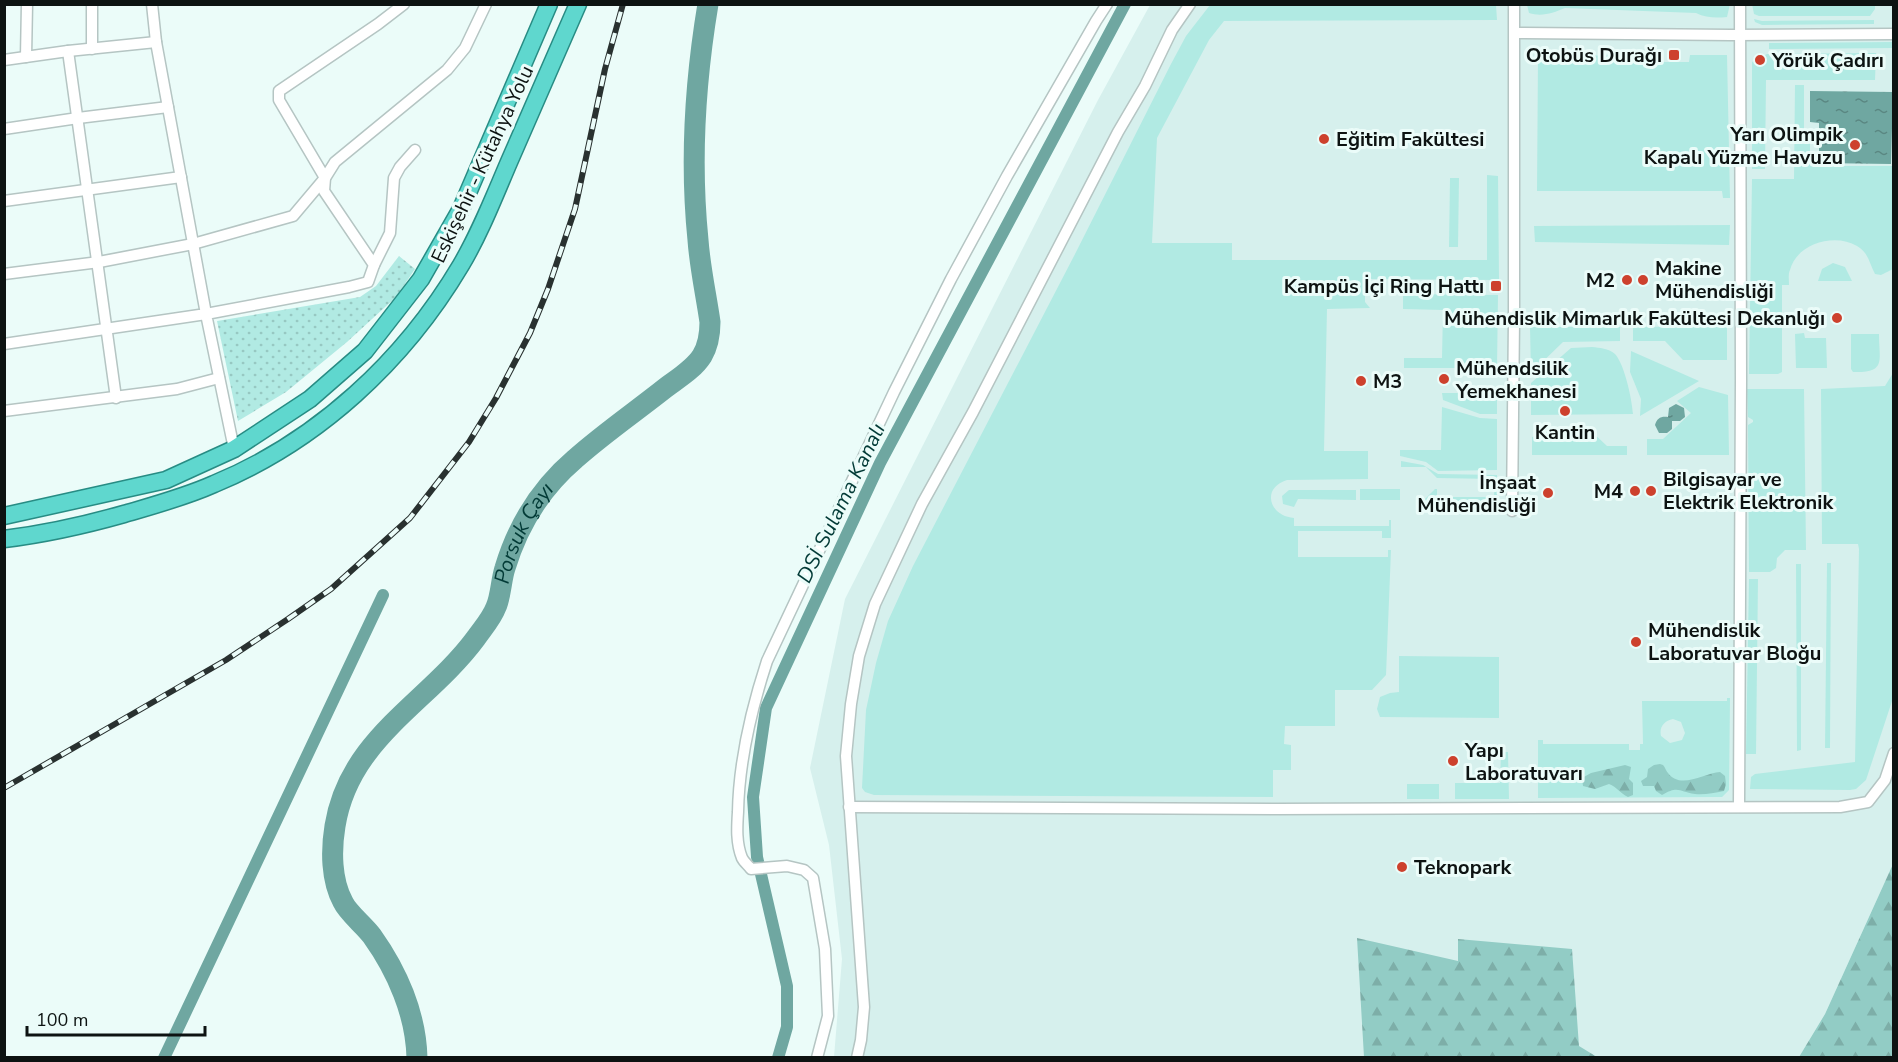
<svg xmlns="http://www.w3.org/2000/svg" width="1898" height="1062" font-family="'Nunito Sans',sans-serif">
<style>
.built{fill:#d6f0ed}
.green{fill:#b1eae3;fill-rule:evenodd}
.forest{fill:url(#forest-firs)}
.park{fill:url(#park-dots)}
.water{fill:url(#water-ripples)}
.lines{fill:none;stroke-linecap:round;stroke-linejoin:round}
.canal{stroke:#6fa7a1;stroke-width:12}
.river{stroke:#6fa7a1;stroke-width:21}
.minor-casing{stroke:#b5c5c3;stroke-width:13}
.trunk-casing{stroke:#288c84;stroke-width:19}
.minor{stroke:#fff;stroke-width:10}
.trunk{stroke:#5fd7ce;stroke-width:16}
.rail-casing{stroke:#293130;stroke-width:6}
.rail{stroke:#ebfcf9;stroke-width:4;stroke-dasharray:11;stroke-linecap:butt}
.poi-dot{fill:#cd412d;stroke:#ebfcf9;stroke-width:2}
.labels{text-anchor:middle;stroke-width:6;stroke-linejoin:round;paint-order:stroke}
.poi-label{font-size:20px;font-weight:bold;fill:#0d1312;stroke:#ebfcf9;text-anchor:start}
.street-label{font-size:20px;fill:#0d1312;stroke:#ebfcf9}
.water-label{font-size:21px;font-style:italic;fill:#023a36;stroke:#ebfcf9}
</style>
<defs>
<pattern id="forest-firs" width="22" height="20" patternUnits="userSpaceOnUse" patternTransform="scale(1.5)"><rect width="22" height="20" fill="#92ccc5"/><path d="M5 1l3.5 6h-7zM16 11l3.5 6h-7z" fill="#7daea8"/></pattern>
<pattern id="park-dots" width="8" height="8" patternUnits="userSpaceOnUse" patternTransform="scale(1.5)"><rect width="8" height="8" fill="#b1eae3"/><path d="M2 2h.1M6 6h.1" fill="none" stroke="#97c8c2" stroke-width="1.8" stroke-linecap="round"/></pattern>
<pattern id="water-ripples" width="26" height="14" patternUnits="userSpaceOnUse" patternTransform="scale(1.5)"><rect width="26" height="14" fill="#6fa7a1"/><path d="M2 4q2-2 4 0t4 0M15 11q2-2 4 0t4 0" fill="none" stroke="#5a8782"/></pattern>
</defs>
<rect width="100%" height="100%" fill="#ebfcf9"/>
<polygon class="built" points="1150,5 1893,5 1893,864 1825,1014 1799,1057 834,1057 842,959 829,845 810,768 845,599 1098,100"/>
<g class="green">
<polygon points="1875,4 1875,9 1870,16 1759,16 1754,14 1752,4"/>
<path d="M 1210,5 L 1496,5 L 1497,20 L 1224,21 L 1209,40 L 1157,138 L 1152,243 L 1232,243 L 1232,260 L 1487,260 L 1487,175 L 1498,176 L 1499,280 L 1365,279 L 1365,302 L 1370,308 L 1327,309 L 1324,451 L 1368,451 L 1368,479 L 1287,480 C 1261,488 1269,516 1294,518 L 1294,526 L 1389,526 L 1389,520 L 1391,520 L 1391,538 L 1382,538 L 1382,531 L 1298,531 L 1298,557 L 1388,557 L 1388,550 L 1391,550 L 1386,675 L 1372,690 L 1335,690 L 1335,726 L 1285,726 L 1284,744 L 1291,745 L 1291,770 L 1273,770 L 1273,797 L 874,795 L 865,792 L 862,788 L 866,710 L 876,663 L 888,621 L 913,566 L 1074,256 L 1171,64 L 1186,36 Z"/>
<path d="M 1527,5 L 1730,4 L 1727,17 C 1716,18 1706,18 1696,13 L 1565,8 C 1553,13 1542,17 1529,13 Z"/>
<polygon points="1754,19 1762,21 1874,20 1874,24 1762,25 1755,22"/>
<polygon points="1893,42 1893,48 1769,49 1769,43"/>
<polygon points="1876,53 1875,80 1766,80 1765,169 1752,169 1752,62 1767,54"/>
<polygon points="1659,55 1660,62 1689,62 1690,55 1727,55 1730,198 1723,198 1722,191 1537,191 1538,56"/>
<path d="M 1795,85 L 1804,85 L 1804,129 L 1810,130 L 1810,166 L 1892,166 L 1893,130 L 1893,269 L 1881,275 L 1875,274 C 1869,263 1869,253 1857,246 C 1835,233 1797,243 1790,270 C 1788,274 1789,280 1789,285 L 1782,285 L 1782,372 L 1778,374 L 1749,374 L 1752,179 L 1794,179 Z"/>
<polygon points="1450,178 1459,178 1458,247 1449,247"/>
<polygon points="1730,225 1729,245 1535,242 1534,226"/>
<polygon points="1833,263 1845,267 1852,281 1818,281 1822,269"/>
<polygon points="1403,294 1498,295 1497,368 1404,368 1404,358 1442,358 1443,310 1403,309"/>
<polygon points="1727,326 1727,360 1683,360 1665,341 1633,341 1633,327"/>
<polygon points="1530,327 1620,327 1620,341 1563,342 1531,373"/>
<polygon points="1804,333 1805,338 1826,338 1827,368 1796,368 1795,334"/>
<path d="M 1851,334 L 1879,334 C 1879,361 1887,373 1853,372 L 1851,369 Z"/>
<path d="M 1592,347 C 1600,348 1608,348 1615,354 C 1625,365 1632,400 1633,414 L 1531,415 L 1531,383 L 1571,348 Z"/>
<polygon points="1631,351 1699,381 1640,416 1641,399 1630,372"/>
<polygon points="1893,373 1893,698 1866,780 1856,789 1850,790 1750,789 1751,777 1755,774 1855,762 1859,549 1858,544 1822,544 1821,389 1885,386"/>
<polygon points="1699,387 1728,395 1729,455 1647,455 1647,439 1663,439 1691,413 1677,401"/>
<polygon points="1747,389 1804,389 1806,550 1785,550 1777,558 1776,568 1770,572 1749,572 1748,425 1753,422 1753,420 1748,417"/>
<polygon points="1442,393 1497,393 1497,414 1480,414 1443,400"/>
<polygon points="1442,407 1480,418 1497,419 1497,470 1438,471 1426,462 1400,456 1400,450 1441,450"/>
<polygon points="1549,431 1591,431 1607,446 1627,446 1627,455 1532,455 1532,437"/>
<polygon points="1401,461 1423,465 1438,474 1497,475 1497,508 1495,508 1495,502 1432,501 1428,508 1425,505 1425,499 1435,489 1437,489 1437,497 1494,497 1495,479 1437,478 1426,467 1401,467"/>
<rect x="1360" y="489" width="40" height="11"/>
<polygon points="1289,490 1356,490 1356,500 1298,499 1294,507 1283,504 1282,496"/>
<polygon points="1827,563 1831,563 1830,748 1825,748"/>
<polygon points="1796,564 1801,564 1801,750 1797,751"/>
<polygon points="1749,579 1758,579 1756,754 1746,754"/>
<polygon points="1399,656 1499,657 1499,718 1380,717 1377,709 1380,697 1390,693 1399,692"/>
<path d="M 1727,698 L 1730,698 L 1729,790 L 1722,797 L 1538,798 L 1538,740 L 1543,740 L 1543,744 L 1629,744 L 1629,750 L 1640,750 L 1640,744 L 1643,744 L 1642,701 L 1727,701 ZM 1673,719 L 1681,722 L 1685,733 L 1682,740 L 1670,743 L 1661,736 C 1659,727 1664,721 1673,719 Z"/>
<polygon points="1501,752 1508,752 1509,799 1455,799 1455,783 1500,783"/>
<rect x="1407" y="784" width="32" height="15"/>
</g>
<g class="forest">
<path d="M 1660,764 L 1663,765 C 1665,767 1666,771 1668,773 C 1680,790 1705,773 1720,772 L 1725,776 L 1726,784 L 1724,791 C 1714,793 1704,795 1695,794 C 1679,792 1679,785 1662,795 L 1656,791 L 1654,786 L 1643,786 L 1641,781 L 1647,777 L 1648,769 L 1654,765 Z"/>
<path d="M 1625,765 L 1631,767 L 1629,779 L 1633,783 L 1633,795 L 1628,797 C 1620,793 1617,787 1609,784 L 1595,789 L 1583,786 L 1582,778 L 1591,773 Z"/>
<polygon points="1893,864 1893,1057 1799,1057 1825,1014"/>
<polygon points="1357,938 1458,961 1458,939 1572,949 1579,1046 1597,1057 1364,1057"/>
</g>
<polygon class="park" points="399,256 415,269 396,297 347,342 286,392 238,421 217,321 360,297 376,286"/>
<g class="water">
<polygon points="1810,91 1893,92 1891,164 1819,163 1819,123 1810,122"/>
<path d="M 1676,404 L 1684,408 L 1685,417 L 1680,421 L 1672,421 L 1672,429 L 1667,433 L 1659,433 L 1655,425 C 1657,418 1661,416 1668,417 L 1669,408 Z"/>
</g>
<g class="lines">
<g class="canal">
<polyline points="164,1058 383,595"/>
<polyline points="778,1058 787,1027 787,986 757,857 753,797 766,708 880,463 1125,4"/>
</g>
<path class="river" id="s1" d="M 417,1058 C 416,1014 397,971 372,936 C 364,925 348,913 343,902 C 331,880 331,850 335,826 C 349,738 428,703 476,638 C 483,628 492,618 496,607 C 501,596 501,580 505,568 C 518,525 541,488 575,459 C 603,434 635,412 664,389 C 677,379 693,370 702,356 C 708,346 710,334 710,322 C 706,294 700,268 698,240 C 690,161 695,82 708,4"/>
<g class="minor-casing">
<g id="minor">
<polyline points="92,4 92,49"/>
<polyline points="152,4 156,42"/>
<polyline points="1515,33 1731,35 1894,34"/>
<polyline points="26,57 27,4"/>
<polyline points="4,60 68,51 116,398"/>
<polyline points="4,129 78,118 168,107"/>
<polyline points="4,201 181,177"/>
<polyline points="374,265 390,233 394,178 400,167 415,150"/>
<polyline points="4,274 99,262 193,244 293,216 325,178 279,100 279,91 378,24 404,4"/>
<polyline points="4,344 206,314 156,42 68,51"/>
<polyline points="4,411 177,389 219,378"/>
<polyline points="234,449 206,314 349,287 368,282 374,265 324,191 325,178 335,162 447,70 465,48 486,4"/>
<polyline points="1512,511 1514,319 1514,4"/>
<polyline points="1739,806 1741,380 1740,4"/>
<polyline points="849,807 1278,809 1840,807 1868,802 1885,780 1894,753"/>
<path d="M 817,1058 L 828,1016 L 825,949 L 813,878 L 804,870 L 787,866 L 751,869 C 748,865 744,862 742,858 C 736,843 737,827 738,812 C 739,760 751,710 767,661 L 894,392 L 951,279 L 1007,176 L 1096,21 L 1107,4"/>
<polyline points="857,1058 861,1040 864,1007 846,756 851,704 859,656 875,604 922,504 973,412 1118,132 1145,86 1172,30 1190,4"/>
</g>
</g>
<g class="trunk-casing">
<g id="trunk">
<polyline points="4,516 166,480 234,449 310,399 365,351 421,279 461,209 549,4"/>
<path d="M 4,539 C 45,534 85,525 124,514 C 155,505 185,497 214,484 C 318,441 404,361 461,265 C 480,233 494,197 509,162 C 532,110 555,57 578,4"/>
</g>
</g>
<use href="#minor" class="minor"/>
<use href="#trunk" class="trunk"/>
<g class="rail-casing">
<polyline id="rail" points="4,788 226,660 288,619 331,589 410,518 469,442 496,398 530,333 548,289 575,209 605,69 623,4"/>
</g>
<use href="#rail" class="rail"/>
</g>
<g class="poi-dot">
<rect x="1668" y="49" width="12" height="12" rx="3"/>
<circle cx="1760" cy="60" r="6"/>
<circle cx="1324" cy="139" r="6"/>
<circle cx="1855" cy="145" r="6"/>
<circle cx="1627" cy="280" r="6"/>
<circle cx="1643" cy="280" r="6"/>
<rect x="1490" y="280" width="12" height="12" rx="3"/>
<circle cx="1837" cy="318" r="6"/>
<circle cx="1444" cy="379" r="6"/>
<circle cx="1361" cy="381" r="6"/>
<circle cx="1565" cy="411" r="6"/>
<circle cx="1635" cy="491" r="6"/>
<circle cx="1651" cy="491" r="6"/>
<circle cx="1548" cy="493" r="6"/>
<circle cx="1636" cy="642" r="6"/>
<circle cx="1453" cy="761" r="6"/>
<circle cx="1402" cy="867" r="6"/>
</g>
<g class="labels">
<g class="poi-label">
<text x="1662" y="62" text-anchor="end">Otobüs Durağı</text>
<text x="1772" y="67">Yörük Çadırı</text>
<text x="1843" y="141" text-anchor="end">Yarı Olimpik<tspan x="1843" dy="23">Kapalı Yüzme Havuzu</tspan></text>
<text x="1336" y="146">Eğitim Fakültesi</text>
<text x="1655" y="275">Makine<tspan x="1655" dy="23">Mühendisliği</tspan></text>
<text x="1615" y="287" text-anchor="end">M2</text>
<text x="1484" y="293" text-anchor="end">Kampüs İçi Ring Hattı</text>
<text x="1825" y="325" text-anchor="end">Mühendislik Mimarlık Fakültesi Dekanlığı</text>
<text x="1456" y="375">Mühendsilik<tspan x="1456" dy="23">Yemekhanesi</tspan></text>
<text x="1373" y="388">M3</text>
<text x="1565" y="439" text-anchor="middle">Kantin</text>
<text x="1663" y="486">Bilgisayar ve<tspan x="1663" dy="23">Elektrik Elektronik</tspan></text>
<text x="1536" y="489" text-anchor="end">İnşaat<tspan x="1536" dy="23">Mühendisliği</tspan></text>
<text x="1623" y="498" text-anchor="end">M4</text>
<text x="1648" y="637">Mühendislik<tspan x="1648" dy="23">Laboratuvar Bloğu</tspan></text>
<text x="1465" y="757">Yapı<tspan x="1465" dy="23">Laboratuvarı</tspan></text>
<text x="1414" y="874">Teknopark</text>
</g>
<g class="street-label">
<text transform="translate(482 164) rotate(-65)" y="7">Eskişehir - Kütahya Yolu</text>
</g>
<g class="water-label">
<text transform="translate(841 503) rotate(-64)" y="7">DSİ Sulama Kanalı</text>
<text dy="7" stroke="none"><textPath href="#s1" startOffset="610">Porsuk Çayı</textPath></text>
</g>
</g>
<rect width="1898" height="1062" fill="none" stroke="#0d1312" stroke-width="12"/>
<path d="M27 1026v9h178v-9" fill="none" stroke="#0d1312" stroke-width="3"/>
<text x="36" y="1026" font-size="18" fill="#0d1312" stroke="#ebfcf9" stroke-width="4.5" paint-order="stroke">100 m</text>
</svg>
